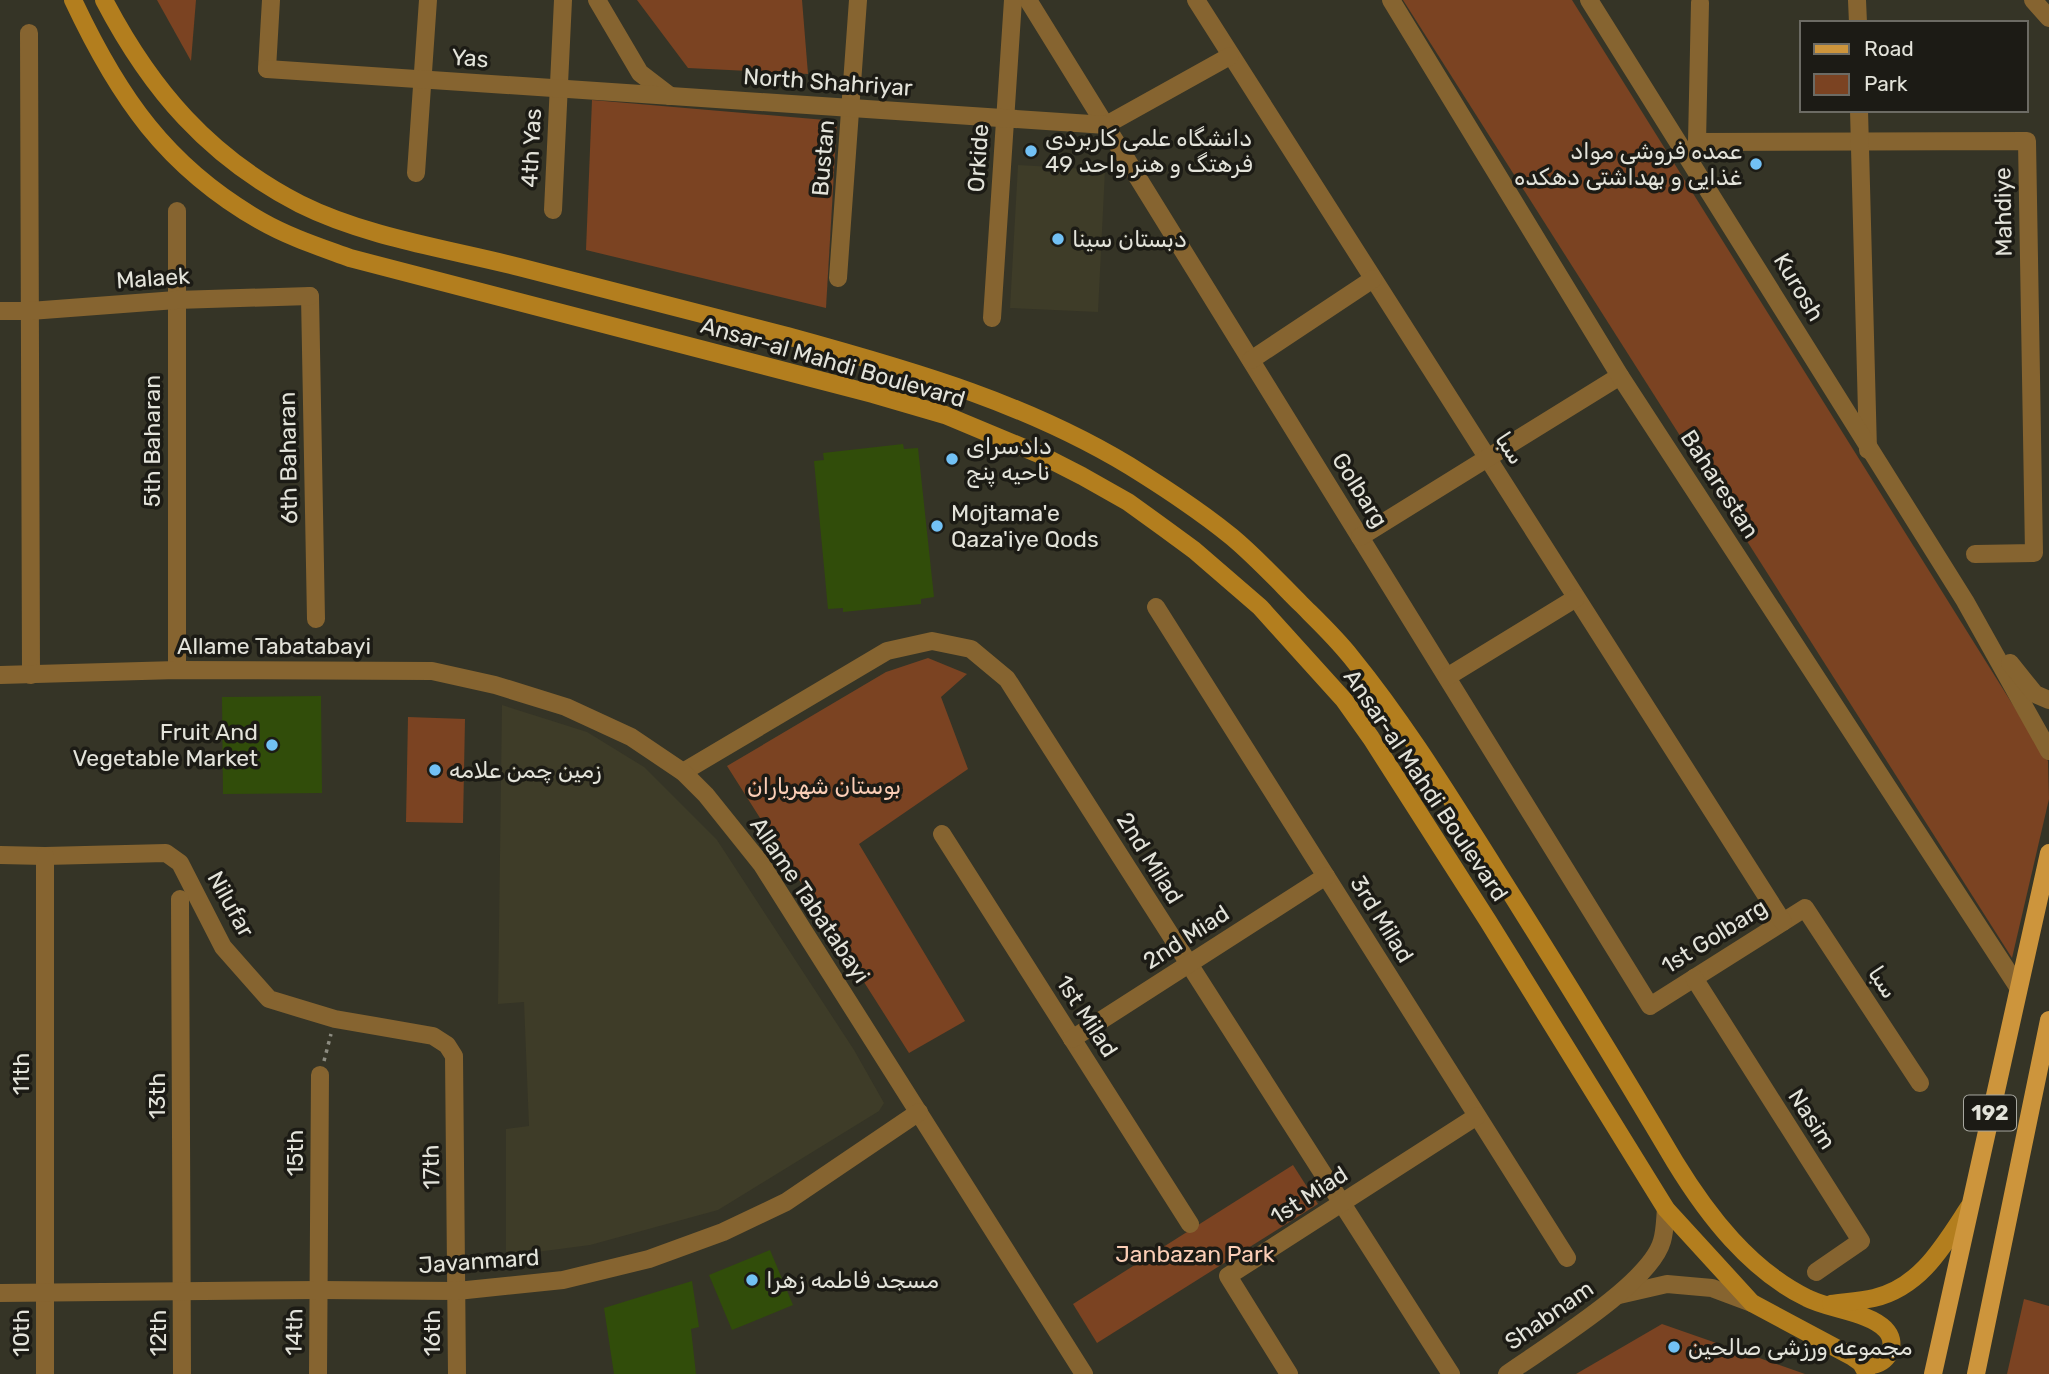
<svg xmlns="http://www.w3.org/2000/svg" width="2049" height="1374" font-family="Rubik,Cairo,sans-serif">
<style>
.built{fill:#3e3c28}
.green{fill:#7b4322}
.building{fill:#314d0a}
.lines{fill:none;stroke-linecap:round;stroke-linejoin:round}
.path{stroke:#8d8c81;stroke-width:3.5;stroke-dasharray:3.5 5;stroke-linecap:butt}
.minor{stroke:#866430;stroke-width:18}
.tertiary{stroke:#866430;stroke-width:18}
.secondary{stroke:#b37e1e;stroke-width:18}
.primary{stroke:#cd953c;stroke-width:18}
.poi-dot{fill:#72c1f5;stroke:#1c1b15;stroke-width:2.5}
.labels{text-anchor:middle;stroke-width:7;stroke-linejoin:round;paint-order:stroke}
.shield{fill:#1c1b15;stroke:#a7a79f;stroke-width:2}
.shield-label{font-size:21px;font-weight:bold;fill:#e3e3da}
.street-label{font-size:23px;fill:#e3e3da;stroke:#1c1b15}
.poi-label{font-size:23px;fill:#e3e3da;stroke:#1c1b15;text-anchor:start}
.park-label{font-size:23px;fill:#fbceb6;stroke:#1c1b15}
</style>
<rect width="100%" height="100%" fill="#353426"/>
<g class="built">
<polygon points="1018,165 1105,170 1098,312 1010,308"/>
<polygon points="502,705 587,732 644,767 717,840 854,1050 884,1103 879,1111 718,1210 590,1245 506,1256 506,1129 529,1126 524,1002 498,1004"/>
</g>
<g class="green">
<polygon points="157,0 196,0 191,61"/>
<polygon points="637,0 802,0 808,74 688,68"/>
<polygon points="1403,0 1572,0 2048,761 2049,799 2012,958"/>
<polygon points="592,100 837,121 826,308 586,250"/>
<polygon points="928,658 967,674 941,697 968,769 859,844 965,1021 909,1053 727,766 886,672"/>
<polygon points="408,717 465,719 463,823 406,822"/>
<polygon points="1293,1165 1318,1204 1097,1343 1073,1304"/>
<polygon points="2024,1299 2049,1306 2049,1374 2007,1374"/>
<polygon points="1662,1324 1805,1374 1576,1374"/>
</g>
<g class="building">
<polygon points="903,444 904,449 918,448 934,597 921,599 921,604 843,612 843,608 828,609 814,461 824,460 823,453"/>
<polygon points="321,696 322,793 223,794 222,697"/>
<polygon points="770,1250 793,1305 732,1330 709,1275"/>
<polygon points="692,1281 699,1327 691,1329 696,1374 614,1374 604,1308"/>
</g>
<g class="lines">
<polyline class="path" points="324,1061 331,1034"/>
<g class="minor">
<polyline points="1028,0 1650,1006 1805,908 1920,1083"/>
<polyline points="1196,0 1783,922"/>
<polyline points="1857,0 1858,23"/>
<polyline points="1700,3 1697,142 2027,141 2034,553 1975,554"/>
<polyline points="29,33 31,675"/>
<polyline points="267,69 271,0"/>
<polyline points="1859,110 1868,450"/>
<polyline points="1106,125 1230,56"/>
<polyline points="416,173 428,0"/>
<polyline points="553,210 563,0"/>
<polyline points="177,211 177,670"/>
<polyline points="838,278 858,0"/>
<polyline points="310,296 316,619"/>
<polyline points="992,318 1013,0"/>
<polyline points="1251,360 1373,279"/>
<polyline points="1360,537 1620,376"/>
<polyline points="1156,607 1567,1258"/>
<polyline points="1447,677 1576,598"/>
<polyline points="683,772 887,651 932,641 971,649 1007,679 1451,1374"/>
<polyline points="942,834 1190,1224"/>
<polyline points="0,855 45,856 166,853 180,863 223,947 269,999 335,1019 433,1036 447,1045 454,1056 457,1374"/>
<polyline points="45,856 45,1374"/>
<polyline points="180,899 182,1374"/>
<polyline points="1694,978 1861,1241 1816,1272"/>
<polyline points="1072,1039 1326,876"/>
<polyline points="318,1374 320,1075"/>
<polyline points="1289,1374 1228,1276 1477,1116"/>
</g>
<g class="tertiary">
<polyline points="597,0 640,73 670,96"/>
<polyline points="1391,0 1620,376 2018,987"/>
<polyline points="1589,0 1965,601 2049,751"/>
<polyline points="2033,0 2049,18"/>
<polyline points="267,69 1106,125"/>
<polyline points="0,311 30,311 176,300 310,296"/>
<polyline points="2010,663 2035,694 2049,700"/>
<polyline points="0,675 177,670 432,671 495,685 566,707 631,737 683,772 706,795 762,865 1084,1374"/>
<polyline points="0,1293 319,1290 457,1291 563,1280 649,1259 723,1232 786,1202 919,1112"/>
<polyline points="1619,1295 1667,1284 1712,1288 1752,1303"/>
<path d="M 1507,1374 C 1545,1347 1650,1284 1662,1241 C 1665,1231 1665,1219 1666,1209"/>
</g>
<g class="secondary">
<path d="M 73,0 C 118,96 166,167 261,221 C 289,237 320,247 350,258 L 873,394 L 945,415 L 1041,455 L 1082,476 L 1128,502 L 1164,528 L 1194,550 L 1260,607 L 1344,700 L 1371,738 L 1488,921 L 1666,1209 L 1752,1303 L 1851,1356 L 1861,1363 L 1866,1372"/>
<path d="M 104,0 C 151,90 209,157 300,204 C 366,237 448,249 519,267 C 609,290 698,313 787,336 C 911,370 1035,405 1144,475 C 1174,494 1205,515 1232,537 C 1257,558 1279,582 1301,604 C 1318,621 1336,638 1351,657 C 1404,722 1448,794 1493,865 C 1555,963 1616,1062 1675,1162 C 1708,1216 1750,1270 1807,1298 C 1828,1309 1869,1312 1885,1329 C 1898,1342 1890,1362 1873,1365 C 1869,1365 1865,1364 1861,1363"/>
<path d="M 1831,1304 C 1845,1302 1860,1301 1874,1298 C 1921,1287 1944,1245 1969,1207"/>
</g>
<g class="primary">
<polyline points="1933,1374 2049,853"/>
<polyline points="1976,1374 2049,1020"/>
</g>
</g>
<g class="poi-dot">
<circle cx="1031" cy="151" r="7"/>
<circle cx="1756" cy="164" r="7"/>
<circle cx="1058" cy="239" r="7"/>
<circle cx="952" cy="459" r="7"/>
<circle cx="937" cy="526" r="7"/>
<circle cx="272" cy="745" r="7"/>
<circle cx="435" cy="770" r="7"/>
<circle cx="752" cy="1280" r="7"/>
<circle cx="1674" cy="1347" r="7"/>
</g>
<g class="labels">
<rect class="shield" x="1964" y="1095.5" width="52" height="35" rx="5"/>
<g class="shield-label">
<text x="1990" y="1120">192</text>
</g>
<g class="street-label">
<text transform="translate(470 58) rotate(4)" y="8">Yas</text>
<text transform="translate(828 82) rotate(4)" y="8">North Shahriyar</text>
<text transform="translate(531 148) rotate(-87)" y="8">4th Yas</text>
<text transform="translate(823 158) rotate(-85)" y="8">Bustan</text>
<text transform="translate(978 158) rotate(-86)" y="8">Orkide</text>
<text transform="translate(2003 212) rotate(-91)" y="8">Mahdiye</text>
<text transform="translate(153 278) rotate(-4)" y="8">Malaek</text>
<text transform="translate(1799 287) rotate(59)" y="8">Kurosh</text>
<text transform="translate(833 362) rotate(16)" y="8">Ansar-al Mahdi Boulevard</text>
<text transform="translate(152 441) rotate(-90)" y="8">5th Baharan</text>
<text transform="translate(1510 448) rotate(57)" y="8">سبا</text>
<text transform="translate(288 458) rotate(-91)" y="8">6th Baharan</text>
<text transform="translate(1720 484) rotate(57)" y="8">Baharestan</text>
<text transform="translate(1360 490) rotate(58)" y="8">Golbarg</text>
<text x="274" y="654">Allame Tabatabayi</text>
<text transform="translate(1426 785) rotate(56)" y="8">Ansar-al Mahdi Boulevard</text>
<text transform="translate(1150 858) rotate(58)" y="8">2nd Milad</text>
<text transform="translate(810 900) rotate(56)" y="8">Allame Tabatabayi</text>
<text transform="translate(231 904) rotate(61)" y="8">Nilufar</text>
<text transform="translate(1382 919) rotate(58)" y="8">3rd Milad</text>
<text transform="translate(1714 936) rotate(-32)" y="8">1st Golbarg</text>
<text transform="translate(1186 937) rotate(-33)" y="8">2nd Miad</text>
<text transform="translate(1883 982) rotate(57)" y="8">سبا</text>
<text transform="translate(1087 1016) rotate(57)" y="8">1st Milad</text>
<text transform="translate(21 1074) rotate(-90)" y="8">11th</text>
<text transform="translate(157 1096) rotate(-90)" y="8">13th</text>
<text transform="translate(1812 1119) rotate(57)" y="8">Nasim</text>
<text transform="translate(295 1153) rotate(-90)" y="8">15th</text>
<text transform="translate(431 1167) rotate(-91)" y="8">17th</text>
<text transform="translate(1309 1195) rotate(-33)" y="8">1st Miad</text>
<text transform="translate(479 1261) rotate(-4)" y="8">Javanmard</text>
<text transform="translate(1549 1315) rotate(-35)" y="8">Shabnam</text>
<text transform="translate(294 1332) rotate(-89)" y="8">14th</text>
<text transform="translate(21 1333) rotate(-90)" y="8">10th</text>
<text transform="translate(158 1333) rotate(-90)" y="8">12th</text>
<text transform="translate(432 1333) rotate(-90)" y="8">16th</text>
</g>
<g class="poi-label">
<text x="1045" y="146">دانشگاه علمی کاربردی<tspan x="1045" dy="26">فرهتگ و هنر واحد 49</tspan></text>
<text x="1742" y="159" text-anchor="end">عمده فروشی مواد<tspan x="1742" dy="26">غذایی و بهداشتی دهکده</tspan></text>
<text x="1072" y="247">دبستان سینا</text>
<text x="966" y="454">دادسرای<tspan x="966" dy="26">ناحیه پنج</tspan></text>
<text x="951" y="521">Mojtama'e<tspan x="951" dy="26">Qaza'iye Qods</tspan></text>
<text x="258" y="740" text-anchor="end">Fruit And<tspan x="258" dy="26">Vegetable Market</tspan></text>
<text x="449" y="778">زمین چمن علامه</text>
<text x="766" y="1288">مسجد فاطمه زهرا</text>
<text x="1688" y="1355">مجموعه ورزشی صالحین</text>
</g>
<g class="park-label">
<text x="824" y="794">بوستان شهریاران</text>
<text x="1195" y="1262">Janbazan Park</text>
</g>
</g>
<rect x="1800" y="21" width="228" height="91" fill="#1c1b15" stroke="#6c6b64" stroke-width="2"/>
<rect x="1814" y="44" width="35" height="10" fill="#cd953c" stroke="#6c6b64" stroke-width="2"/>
<text x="1864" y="56" font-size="21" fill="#e3e3da">Road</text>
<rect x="1814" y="74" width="35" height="21" fill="#7b4322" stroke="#6c6b64" stroke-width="2"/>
<text x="1864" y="91" font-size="21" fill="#e3e3da">Park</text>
</svg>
